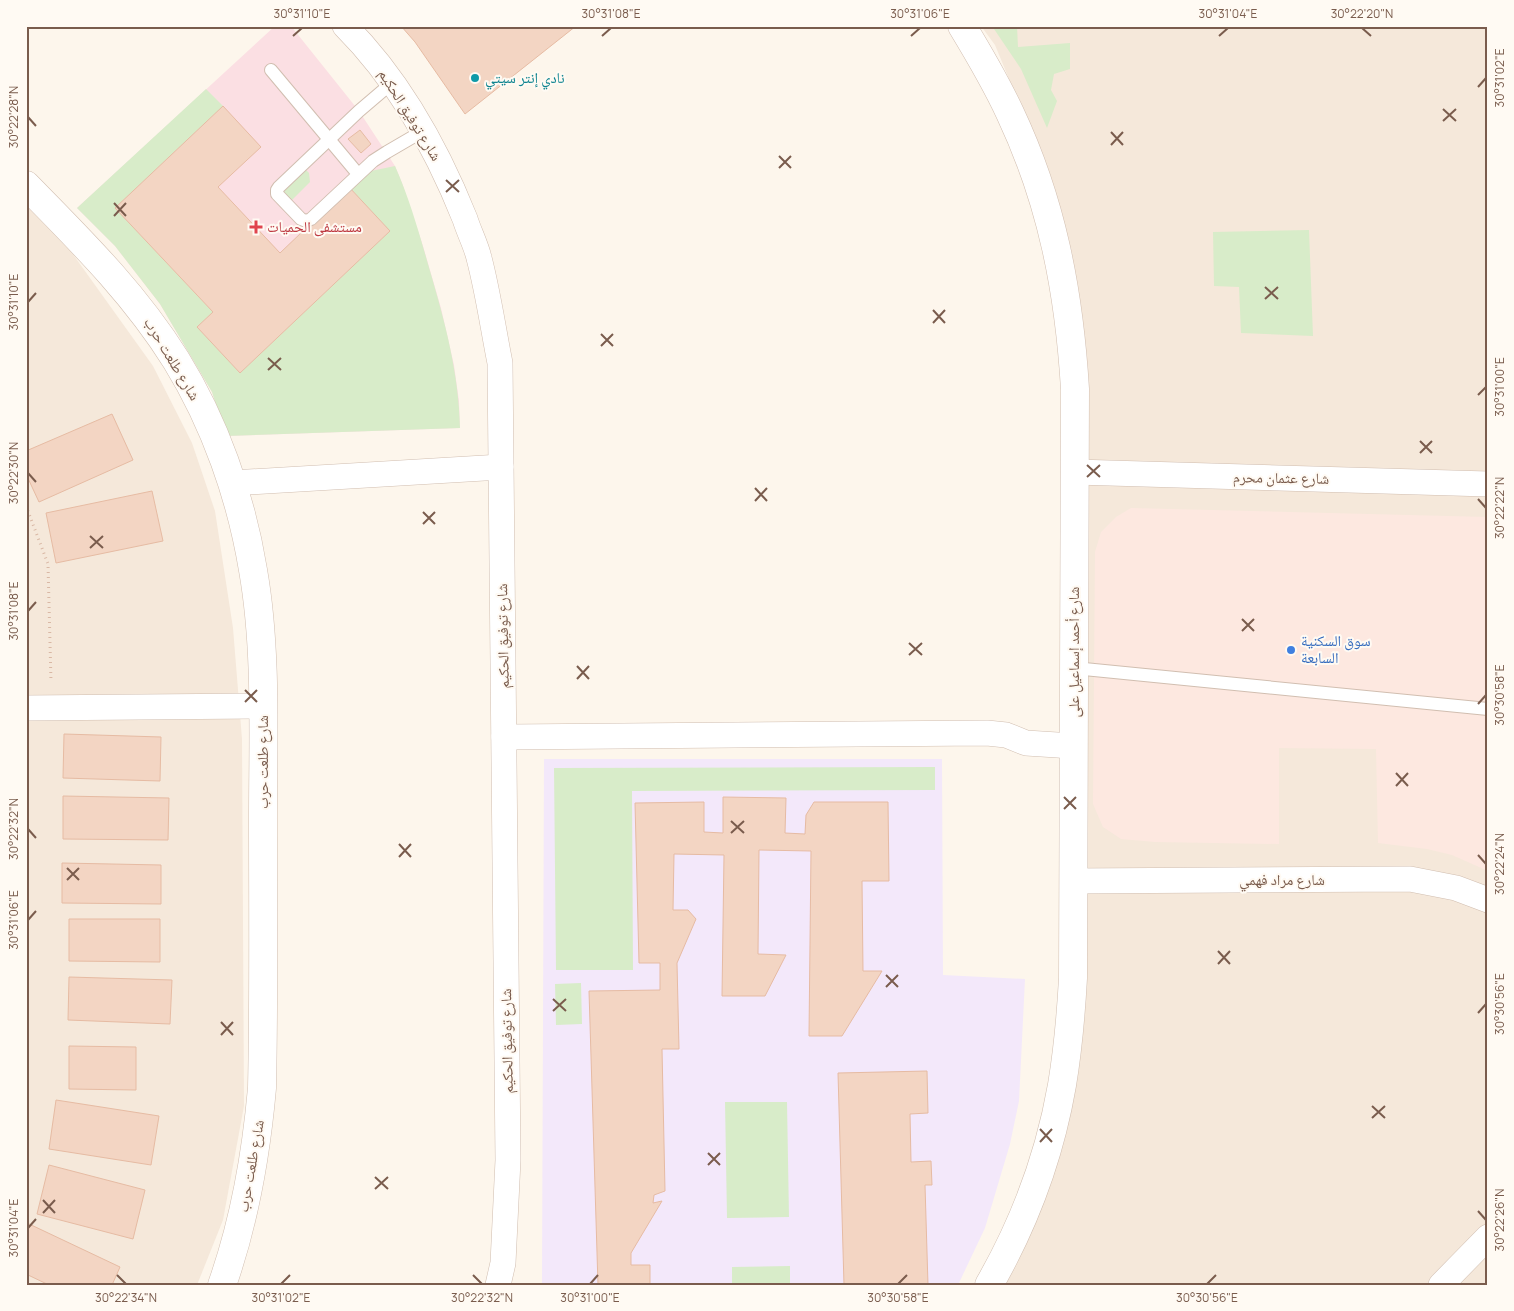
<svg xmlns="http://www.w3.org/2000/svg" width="1514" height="1311" font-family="Manrope,'Noto Naskh Arabic',sans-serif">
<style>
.residential{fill:#f5e8da}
.commercial{fill:#fde8e0}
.education{fill:#f3e8fa}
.medical{fill:#fbdfe3}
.green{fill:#d8ecc9}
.building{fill:#f3d5c3;stroke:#e6bba3}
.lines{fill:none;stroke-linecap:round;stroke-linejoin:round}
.service-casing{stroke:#d1beb0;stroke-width:14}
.minor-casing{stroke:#d1beb0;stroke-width:26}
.tertiary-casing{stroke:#d1beb0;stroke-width:29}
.path{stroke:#d9b8a5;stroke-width:3;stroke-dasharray:1 4;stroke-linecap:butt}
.service{stroke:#fff;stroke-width:12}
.minor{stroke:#fff;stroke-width:25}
.tertiary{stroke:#fff;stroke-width:28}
.ticks{fill:none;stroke:#7a5c4d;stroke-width:2}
.culture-dot{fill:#0f9aa8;stroke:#fffaf3;stroke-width:2}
.health-dot{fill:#e0444e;stroke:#fffaf3;stroke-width:2}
.shop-dot{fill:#3f7fe0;stroke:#fffaf3;stroke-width:2}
.labels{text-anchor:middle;stroke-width:4;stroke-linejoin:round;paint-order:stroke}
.culture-label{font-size:15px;fill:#0d838f;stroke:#fffaf3;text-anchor:start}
.street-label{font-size:15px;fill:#7a5c4d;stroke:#fffaf3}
.health-label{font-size:15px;fill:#be3a42;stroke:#fffaf3;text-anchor:start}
.shop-label{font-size:15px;fill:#366cbe;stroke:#fffaf3;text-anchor:start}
.neatline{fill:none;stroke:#7a5c4d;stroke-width:2}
.ticks-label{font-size:12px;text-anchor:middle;fill:#7a5c4d}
</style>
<rect width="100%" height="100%" fill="#fdf6ec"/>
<g class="residential">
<polygon points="981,26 1488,26 1488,1285 1000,1285 1064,1110 1087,441 1045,166 995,45"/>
<polygon points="26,203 67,246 153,366 192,443 215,511 233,628 242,739 244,1106 223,1220 197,1285 26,1285"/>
</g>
<polygon class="commercial" points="1131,508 1488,517 1488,871 1452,855 1427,849 1378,843 1376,749 1279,748 1279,844 1155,842 1121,839 1103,827 1093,804 1095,552 1101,532 1116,517"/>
<polygon class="education" points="544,759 942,759 943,975 1025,979 1019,1101 1010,1144 985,1228 958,1285 542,1285"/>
<polygon class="medical" points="275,26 291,26 359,111 395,166 402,183 423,246 441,308 454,365 459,401 460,428 226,436 212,392 160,304 115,246 77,208"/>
<g class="green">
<polygon points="992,26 1017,26 1018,47 1070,43 1070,69 1054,74 1051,90 1057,101 1047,128 1021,69"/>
<path d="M 206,89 L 223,106 L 115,208 L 213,312 L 197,327 L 240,373 L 390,231 L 349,187 L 366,172 L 395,166 C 410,200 420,236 430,271 C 445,322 459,374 460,428 L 226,436 L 212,392 L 160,304 L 115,246 L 77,208 Z"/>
<polygon points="302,166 309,173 310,182 291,201 275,183"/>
<polygon points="1309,230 1313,336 1241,333 1239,287 1214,286 1213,232"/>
<polygon points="935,767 935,790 632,791 633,970 556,970 554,768"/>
<polygon points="581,983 582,1024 556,1025 555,984"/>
<polygon points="725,1102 787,1102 789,1217 727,1218"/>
<polygon points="790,1266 790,1285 732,1285 732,1267"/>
</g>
<g class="building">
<polygon points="401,26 576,26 465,114 415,42"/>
<polygon points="223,106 261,147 218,187 280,253 349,187 390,231 240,373 197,327 213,312 115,208"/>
<polygon points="360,130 371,144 361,153 348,139"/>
<polygon points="112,414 133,460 39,502 26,474 26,451"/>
<polygon points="152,491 163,541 56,563 46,513"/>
<polygon points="64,734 161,737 160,781 63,778"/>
<polygon points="63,796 169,798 168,840 63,839"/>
<polygon points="723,797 786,798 785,833 805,834 806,815 814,802 888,802 889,881 862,881 863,971 882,971 842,1036 809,1036 811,851 759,850 758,954 786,955 765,996 722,996 724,855 674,854 673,910 688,910 696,919 677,963 679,1049 662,1049 665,1191 654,1195 653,1203 662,1201 631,1253 631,1265 650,1265 650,1285 598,1285 589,991 660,990 660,963 639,963 635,803 704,802 704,832 723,833"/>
<polygon points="62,863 161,865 161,904 62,903"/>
<polygon points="69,919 160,919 160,962 69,961"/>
<polygon points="69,977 172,980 170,1024 68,1020"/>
<polygon points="69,1046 136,1047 136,1090 69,1089"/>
<polygon points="927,1071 928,1113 910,1114 911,1162 931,1161 932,1185 925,1185 928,1285 844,1285 838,1073"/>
<polygon points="56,1100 159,1116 151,1165 49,1149"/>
<polygon points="49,1165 145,1190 133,1239 37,1214"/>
<polygon points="27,1223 120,1267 112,1285 49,1285 26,1274"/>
</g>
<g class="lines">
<g class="service-casing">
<g id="service">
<polyline points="271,70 358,174"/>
<polyline points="393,82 359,111 279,187 277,190 277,194 301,219 306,221 311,219 373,161 387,152 423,131"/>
<polyline points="1074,668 1488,709"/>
</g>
</g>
<g class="minor-casing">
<g id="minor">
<path d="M 345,26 C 399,80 437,149 465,219 C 469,232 476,245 479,258 C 488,292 493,328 500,363 L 508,1160 L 503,1263 L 498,1285"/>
<polyline points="1075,472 1488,484"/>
<polyline points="232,483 501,467"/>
<polyline points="26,708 263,706"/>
<polyline points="504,737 987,733 1006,735 1026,743 1073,746"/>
<polyline points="1073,881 1410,879 1456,888 1488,900"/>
<polyline points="1441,1285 1488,1237"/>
</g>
</g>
<g class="tertiary-casing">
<g id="tertiary">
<path d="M 962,26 C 979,54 996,83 1010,113 C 1052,202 1069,291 1075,389 L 1073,978 C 1071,1014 1068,1049 1062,1085 C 1050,1154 1024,1224 989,1285"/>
<path d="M 26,185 C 81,241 134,293 176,360 C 215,423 241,497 253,570 C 267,649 263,738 263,819 C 263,909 264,999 262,1088 C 256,1156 245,1220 222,1285"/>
</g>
</g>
<polyline class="path" points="26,506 48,564 51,682"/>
<use href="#service" class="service"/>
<use href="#minor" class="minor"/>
<use href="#tertiary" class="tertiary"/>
</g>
<path class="ticks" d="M 1362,28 L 1371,36M 293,36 L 302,28M 602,36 L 611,28M 911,36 L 920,28M 1219,36 L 1228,28M 1478,87 L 1486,78M 1443,109 L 1456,121M 28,117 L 36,126M 1443,121 L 1456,109M 1111,132 L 1123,145M 1111,145 L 1123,132M 779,156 L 791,168M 779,168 L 791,156M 446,180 L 459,192M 446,192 L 459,180M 114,203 L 126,216M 114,216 L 126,203M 1265,287 L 1278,299M 1265,299 L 1278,287M 28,302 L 36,293M 933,310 L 945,323M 933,323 L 945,310M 601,334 L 613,346M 601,346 L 613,334M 268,358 L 281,370M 268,370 L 281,358M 1478,395 L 1486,387M 1420,441 L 1432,453M 1420,453 L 1432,441M 1087,465 L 1100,477M 28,473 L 36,482M 1087,477 L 1100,465M 755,488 L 767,501M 1478,499 L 1486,508M 755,501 L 767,488M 423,512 L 435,524M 423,524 L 435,512M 90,536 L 103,548M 90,548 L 103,536M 28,611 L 36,602M 1242,619 L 1254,631M 1242,631 L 1254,619M 909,643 L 922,655M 909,655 L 922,643M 577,666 L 589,679M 577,679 L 589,666M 245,690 L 257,702M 245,702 L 257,690M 1478,704 L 1486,695M 1396,773 L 1408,786M 1396,786 L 1408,773M 1064,797 L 1076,809M 1064,809 L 1076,797M 731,821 L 744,833M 28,829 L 36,838M 731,833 L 744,821M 399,844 L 411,857M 1478,855 L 1486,864M 399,857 L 411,844M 67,868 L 79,880M 67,880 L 79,868M 28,920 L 36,911M 1218,951 L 1230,964M 1218,964 L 1230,951M 886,975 L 898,987M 886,987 L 898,975M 553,999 L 566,1011M 553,1011 L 566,999M 1478,1013 L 1486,1004M 221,1022 L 233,1035M 221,1035 L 233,1022M 1372,1106 L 1385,1118M 1372,1118 L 1385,1106M 1040,1129 L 1052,1142M 1040,1142 L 1052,1129M 708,1153 L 720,1165M 708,1165 L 720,1153M 375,1177 L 388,1189M 375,1189 L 388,1177M 43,1200 L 55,1213M 1478,1211 L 1486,1220M 43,1213 L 55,1200M 28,1228 L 36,1219M 117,1275 L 126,1284M 473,1275 L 482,1284M 281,1284 L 290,1275M 590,1284 L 598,1275M 898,1284 L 907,1275M 1207,1284 L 1216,1275"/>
<circle class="culture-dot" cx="475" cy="78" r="5"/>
<path class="health-dot" d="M253.5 219.5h5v5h5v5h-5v5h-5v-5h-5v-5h5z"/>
<circle class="shop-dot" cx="1291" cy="650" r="5"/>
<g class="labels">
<g class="culture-label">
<text x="485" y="83">نادي إنتر سيتي</text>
</g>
<g class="street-label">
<text transform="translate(410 115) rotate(58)" y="5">شارع توفيق الحكيم</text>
<text transform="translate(172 359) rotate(59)" y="5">شارع طلعت حرب</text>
<text transform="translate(1281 478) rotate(1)" y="5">شارع عثمان محرم</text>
<text transform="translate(503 636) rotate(-91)" y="5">شارع توفيق الحكيم</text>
<text transform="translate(1074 652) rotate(-90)" y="5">شارع أحمد إسماعيل على</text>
<text transform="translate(263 762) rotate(-90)" y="5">شارع طلعت حرب</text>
<text x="1282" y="885">شارع مراد فهمي</text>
<text transform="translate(507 1041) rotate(-91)" y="5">شارع توفيق الحكيم</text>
<text transform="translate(251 1166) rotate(-80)" y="5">شارع طلعت حرب</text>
</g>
<g class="health-label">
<text x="267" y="232">مستشفى الحميات</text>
</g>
<g class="shop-label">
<text x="1301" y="646">سوق السكنية<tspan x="1301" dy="17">السابعة</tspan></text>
</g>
</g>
<rect width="1514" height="1311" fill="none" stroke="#fffaf3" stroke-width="55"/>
<rect x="28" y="28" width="1458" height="1256" class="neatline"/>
<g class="ticks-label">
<text x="302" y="18">30°31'10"E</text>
<text x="611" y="18">30°31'08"E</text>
<text x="920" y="18">30°31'06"E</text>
<text x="1228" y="18">30°31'04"E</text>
<text x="1362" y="18">30°22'20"N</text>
<text transform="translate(1500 78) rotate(-90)" y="4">30°31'02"E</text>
<text transform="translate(14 117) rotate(-90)" y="4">30°22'28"N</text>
<text transform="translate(14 302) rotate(-90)" y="4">30°31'10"E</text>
<text transform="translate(1500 387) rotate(-90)" y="4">30°31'00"E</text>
<text transform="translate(14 473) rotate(-90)" y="4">30°22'30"N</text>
<text transform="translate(1500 508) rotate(-90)" y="4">30°22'22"N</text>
<text transform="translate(14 611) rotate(-90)" y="4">30°31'08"E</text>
<text transform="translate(1500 695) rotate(-90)" y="4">30°30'58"E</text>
<text transform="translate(14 829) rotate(-90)" y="4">30°22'32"N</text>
<text transform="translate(1500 864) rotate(-90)" y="4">30°22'24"N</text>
<text transform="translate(14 920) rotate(-90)" y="4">30°31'06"E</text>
<text transform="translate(1500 1004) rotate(-90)" y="4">30°30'56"E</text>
<text transform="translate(1500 1220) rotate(-90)" y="4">30°22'26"N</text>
<text transform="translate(14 1228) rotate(-90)" y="4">30°31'04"E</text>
<text x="126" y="1302">30°22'34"N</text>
<text x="281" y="1302">30°31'02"E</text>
<text x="482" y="1302">30°22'32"N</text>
<text x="590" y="1302">30°31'00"E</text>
<text x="898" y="1302">30°30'58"E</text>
<text x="1207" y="1302">30°30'56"E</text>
</g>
</svg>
